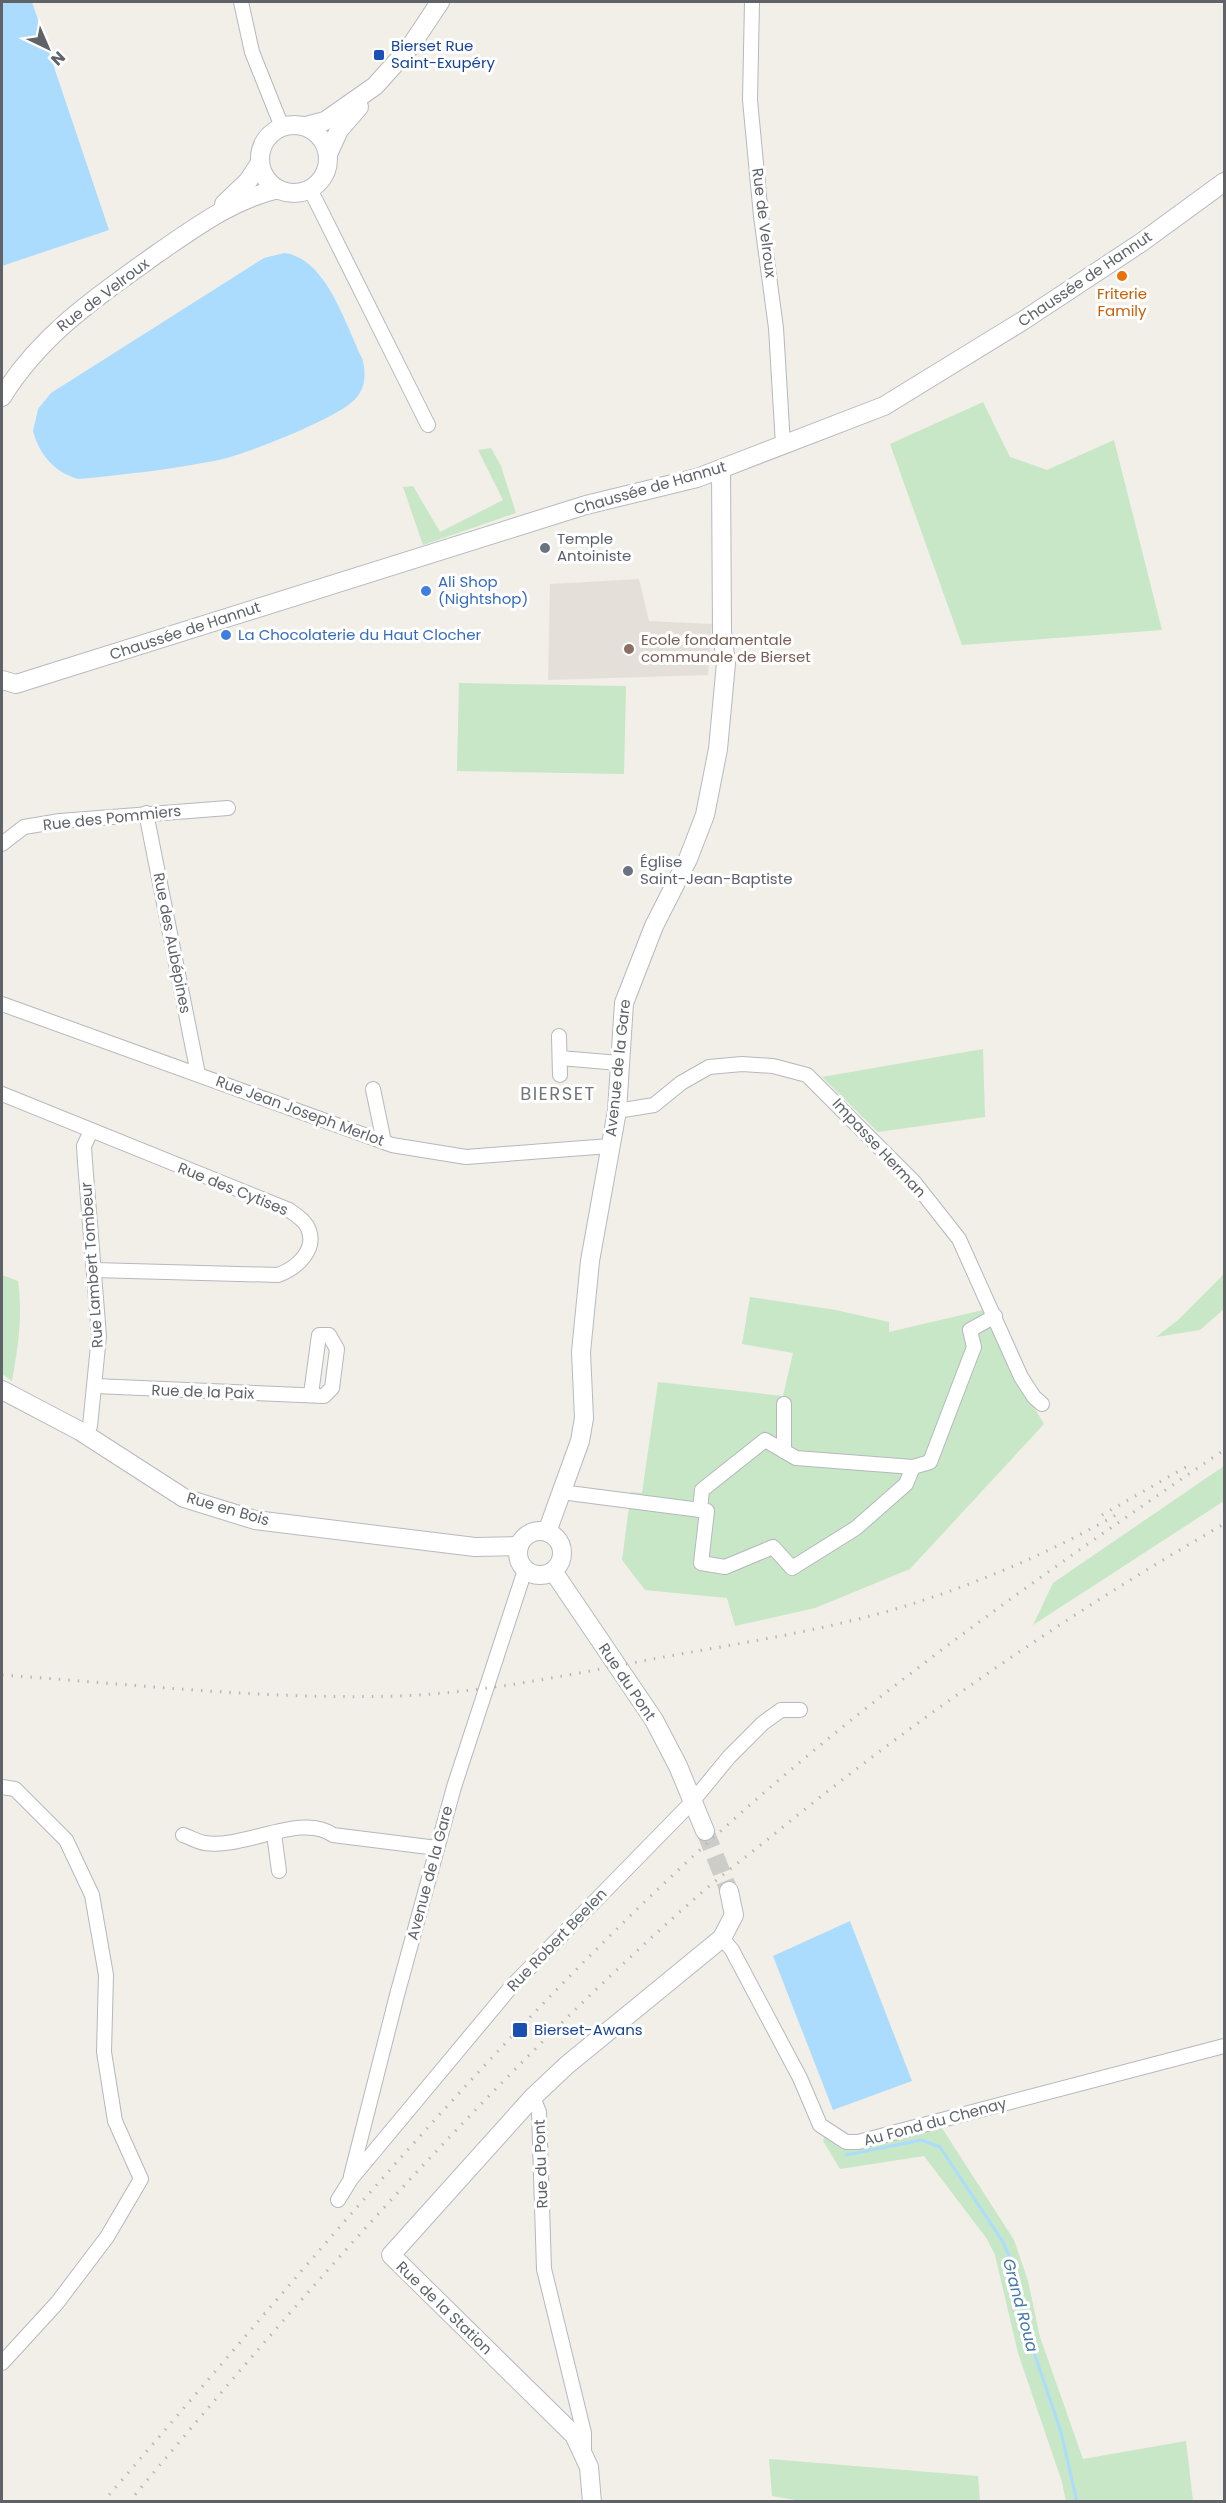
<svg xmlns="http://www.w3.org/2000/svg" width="1226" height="2503" font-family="Poppins,sans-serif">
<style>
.education{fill:#e4e0d9}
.green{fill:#c7e7c6}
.water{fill:#acdcfd}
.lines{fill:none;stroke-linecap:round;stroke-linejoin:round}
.stream{stroke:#acdcfd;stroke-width:3}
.secondary-tunnel{stroke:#ccccc8;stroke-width:18;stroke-dasharray:18 9;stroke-linecap:butt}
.street-casing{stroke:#b5b8bc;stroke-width:16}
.secondary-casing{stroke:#b6babf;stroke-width:20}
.street{stroke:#fff;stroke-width:14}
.secondary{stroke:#fff;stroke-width:18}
.rail{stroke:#b6b7b8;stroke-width:3;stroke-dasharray:1.5 8;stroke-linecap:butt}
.transit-dot{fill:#1a4fb4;stroke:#fff;stroke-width:2}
.food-dot{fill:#e8710a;stroke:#fff;stroke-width:2}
.worship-dot{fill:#6b7280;stroke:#fff;stroke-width:2}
.shop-dot{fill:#3f7fe0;stroke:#fff;stroke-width:2}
.education-dot{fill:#8d6e63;stroke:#fff;stroke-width:2}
.labels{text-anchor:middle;stroke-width:6;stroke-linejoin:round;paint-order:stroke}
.transit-label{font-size:15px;fill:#164399;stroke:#fff;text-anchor:start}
.street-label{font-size:15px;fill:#5f6368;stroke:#fff}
.food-label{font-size:15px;fill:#c56008;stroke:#fff}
.worship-label{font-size:15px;fill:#5b616d;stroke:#fff;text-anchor:start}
.shop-label{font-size:15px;fill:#366cbe;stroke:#fff;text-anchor:start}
.education-label{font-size:15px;fill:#785e54;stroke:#fff;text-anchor:start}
.water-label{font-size:16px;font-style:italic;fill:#4478a7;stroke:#fff}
.quarter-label{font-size:18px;letter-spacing:1.5px;fill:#70757a;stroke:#fff}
</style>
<rect width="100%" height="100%" fill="#f1efe8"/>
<polygon class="education" points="639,579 649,621 712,624 708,675 548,680 550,584"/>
<g class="green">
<polygon points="983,402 1010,457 1047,470 1114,440 1162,630 962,645 890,444"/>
<polygon points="491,448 501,466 516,513 423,545 403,487 413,486 440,532 503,500 478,450"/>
<polygon points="459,683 626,686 624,774 457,771"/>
<polygon points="983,1049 985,1117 878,1132 822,1077"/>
<polygon points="1224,1274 1224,1309 1200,1330 1156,1337 1178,1320"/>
<path d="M 2,1275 L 18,1281 C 23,1316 18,1346 12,1381 L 2,1374 Z"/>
<polygon points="750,1297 836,1310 889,1322 889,1332 987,1309 1012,1371 1044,1424 910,1569 815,1608 735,1626 727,1598 645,1590 622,1560 631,1492 642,1493 658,1382 783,1396 793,1353 742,1344"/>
<polygon points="1224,1466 1224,1501 1033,1625 1053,1583"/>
<polygon points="940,2125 1014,2240 1028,2281 1040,2337 1083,2459 1186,2441 1193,2501 1066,2501 1062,2482 1018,2353 995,2255 987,2239 924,2156 840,2169 823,2141 824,2137 843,2150"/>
<polygon points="769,2459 978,2476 980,2501 807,2502 772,2496"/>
</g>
<g class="water">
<polygon points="2,2 32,2 109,230 2,266"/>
<path d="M 284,253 C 326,258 345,323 362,358 C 366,371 366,386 357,397 C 344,416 244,455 219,460 C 173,469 124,475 78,479 C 54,472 39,454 33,431 L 38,409 L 51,393 L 264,258 Z"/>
<polygon points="850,1921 912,2081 833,2110 773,1956"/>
</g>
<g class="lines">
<polyline class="stream" points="846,2155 921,2140 940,2147 1003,2242 1016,2272 1023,2320 1061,2432 1077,2502"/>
<polyline class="secondary-tunnel" points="705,1831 729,1891"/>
<g class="street-casing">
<g id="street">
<polyline points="241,2 252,52 282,127"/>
<polyline points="752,2 750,100 761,216 776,328 783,445"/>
<polyline points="310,189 428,425"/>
<polyline points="146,813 198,1074"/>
<polyline points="2,844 24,827 60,821 228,808"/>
<polyline points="2,1004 392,1145 466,1157 610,1146"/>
<polyline points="559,1036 560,1075"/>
<polyline points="560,1058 619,1063"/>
<polyline points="373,1089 384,1142"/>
<path d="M 2,1094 L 289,1210 C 295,1214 303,1219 307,1226 C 319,1249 297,1268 278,1275 L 94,1270"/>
<polyline points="617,1111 654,1105 681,1083 709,1067 742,1064 773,1066 807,1075 914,1182 959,1239 1021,1377 1034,1397 1042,1404"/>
<polyline points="95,1386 324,1396 332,1388 337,1349 329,1335 319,1335 311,1394"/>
<polyline points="784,1404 784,1451"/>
<polyline points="85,1434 90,1426 99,1336 85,1162 84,1146 91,1131"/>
<polyline points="913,1467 796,1458 765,1440 702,1490 700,1510 707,1511 701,1563 725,1567 773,1547 792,1568 856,1528 906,1484 913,1467 930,1462 974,1347 970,1330 995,1316"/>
<polyline points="561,1492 700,1510"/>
<polyline points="2,1787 15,1789 66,1840 92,1895 106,1975 104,2052 115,2121 141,2179 107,2237 57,2303 2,2363"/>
<polyline points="274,1834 279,1871"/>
<path d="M 183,1835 C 190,1837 197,1842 205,1843 C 245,1849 302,1812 333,1835 L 437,1848"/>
<polyline points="722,1938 732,1950 800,2078 820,2125 846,2142 858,2142 1224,2046"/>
<polyline points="533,2097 539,2112 544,2269 584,2433 584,2452"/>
<polyline points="351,2176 397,1995 454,1787 525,1570"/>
<polyline points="338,2200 351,2179 511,1987 692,1802 729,1757 763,1723 781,1710 800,1710"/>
</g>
</g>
<g class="secondary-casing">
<g id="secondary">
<circle cx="294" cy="159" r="34"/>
<polyline points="306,126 325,121 375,86 410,47 440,2"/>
<polyline points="328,154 339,130 359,107"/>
<polyline points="224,204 248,181 260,163"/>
<path d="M 2,397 C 41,334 99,295 158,253 C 196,227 232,200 278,189"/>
<polyline points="2,680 16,684 586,505 697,478 884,406 1024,320 1142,242 1224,182"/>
<polyline points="2,1390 80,1431 184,1498 255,1520 475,1547 519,1546"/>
<circle cx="540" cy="1553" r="22"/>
<polyline points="547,1532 580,1441 584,1418 581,1352 590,1261 617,1111 624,1003 654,926 688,859 705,815 718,749 726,663 722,632 721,469"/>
<polyline points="553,1571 654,1720 678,1766 705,1831"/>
<polyline points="592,2502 589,2467 574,2435 391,2255 533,2097 567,2065 722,1938 734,1915 729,1891"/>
</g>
</g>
<use href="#street" class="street"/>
<use href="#secondary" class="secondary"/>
<g class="rail">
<polyline points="1102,1515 1186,1467"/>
<path d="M 2,1675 C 133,1684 265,1700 397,1696 C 483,1693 568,1675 653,1659 C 745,1642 839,1629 927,1599 C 993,1577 1056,1549 1116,1515"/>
<path d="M 103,2502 C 303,2271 496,2033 723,1829 C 879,1688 1051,1568 1224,1450"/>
<path d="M 129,2502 C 305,2291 486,2084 692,1901 C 720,1876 750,1854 778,1831 C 919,1716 1068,1614 1224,1524"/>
</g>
</g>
<g class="transit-dot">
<rect x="373" y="49" width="12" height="12" rx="3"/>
<rect x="512" y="2022" width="16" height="16" rx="3"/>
</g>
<circle class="food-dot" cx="1122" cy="276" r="6"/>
<g class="worship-dot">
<circle cx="545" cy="548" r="6"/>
<circle cx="628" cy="871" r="6"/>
</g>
<g class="shop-dot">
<circle cx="426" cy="591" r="6"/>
<circle cx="226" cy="635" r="6"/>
</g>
<circle class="education-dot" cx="629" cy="649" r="6"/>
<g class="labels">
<g class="transit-label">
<text x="391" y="51">Bierset Rue<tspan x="391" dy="17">Saint-Exupéry</tspan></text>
<text x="534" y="2035">Bierset-Awans</text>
</g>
<g class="street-label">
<text transform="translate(764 223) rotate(83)" y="5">Rue de Velroux</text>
<text transform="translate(1085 279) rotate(-34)" y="5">Chaussée de Hannut</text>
<text transform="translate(103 295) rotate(-37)" y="5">Rue de Velroux</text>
<text transform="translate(650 488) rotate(-16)" y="5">Chaussée de Hannut</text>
<text transform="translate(185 631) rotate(-18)" y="5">Chaussée de Hannut</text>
<text transform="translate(112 818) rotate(-6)" y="5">Rue des Pommiers</text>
<text transform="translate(172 943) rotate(79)" y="5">Rue des Aubépines</text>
<text transform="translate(618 1068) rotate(-84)" y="5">Avenue de la Gare</text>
<text transform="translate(300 1111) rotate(20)" y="5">Rue Jean Joseph Merlot</text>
<text transform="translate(879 1148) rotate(47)" y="5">Impasse Herman</text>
<text transform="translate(233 1189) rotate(22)" y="5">Rue des Cytises</text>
<text transform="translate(92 1265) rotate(-94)" y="5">Rue Lambert Tombeur</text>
<text transform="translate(203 1392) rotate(2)" y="5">Rue de la Paix</text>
<text transform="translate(228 1509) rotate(16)" y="5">Rue en Bois</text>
<text transform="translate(627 1682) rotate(56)" y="5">Rue du Pont</text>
<text transform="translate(430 1873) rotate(-75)" y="5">Avenue de la Gare</text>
<text transform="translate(557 1940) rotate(-46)" y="5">Rue Robert Beelen</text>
<text transform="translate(935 2122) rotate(-15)" y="5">Au Fond du Chenay</text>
<text transform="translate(541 2164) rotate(-92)" y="5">Rue du Pont</text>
<text transform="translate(444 2308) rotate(44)" y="5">Rue de la Station</text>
</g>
<g class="food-label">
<text x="1122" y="299">Friterie<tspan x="1122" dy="17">Family</tspan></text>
</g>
<g class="worship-label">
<text x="557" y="544">Temple<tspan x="557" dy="17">Antoiniste</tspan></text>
<text x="640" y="867">Église<tspan x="640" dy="17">Saint-Jean-Baptiste</tspan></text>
</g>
<g class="shop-label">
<text x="438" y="587">Ali Shop<tspan x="438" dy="17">(Nightshop)</tspan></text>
<text x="238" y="640">La Chocolaterie du Haut Clocher</text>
</g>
<g class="education-label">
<text x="641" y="645">Ecole fondamentale<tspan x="641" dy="17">communale de Bierset</tspan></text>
</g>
<g class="water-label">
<text transform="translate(1021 2305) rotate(75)" y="6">Grand Roua</text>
</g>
<g class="quarter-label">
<text x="558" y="1100">BIERSET</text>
</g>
</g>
<rect width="1226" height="2503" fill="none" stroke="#5f6368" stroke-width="6"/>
<g transform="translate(48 48) rotate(136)" stroke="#ffffff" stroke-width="4.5" paint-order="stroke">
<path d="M0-4.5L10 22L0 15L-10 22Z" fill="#5f6368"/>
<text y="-9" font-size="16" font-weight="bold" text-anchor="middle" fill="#5f6368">N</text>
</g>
</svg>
